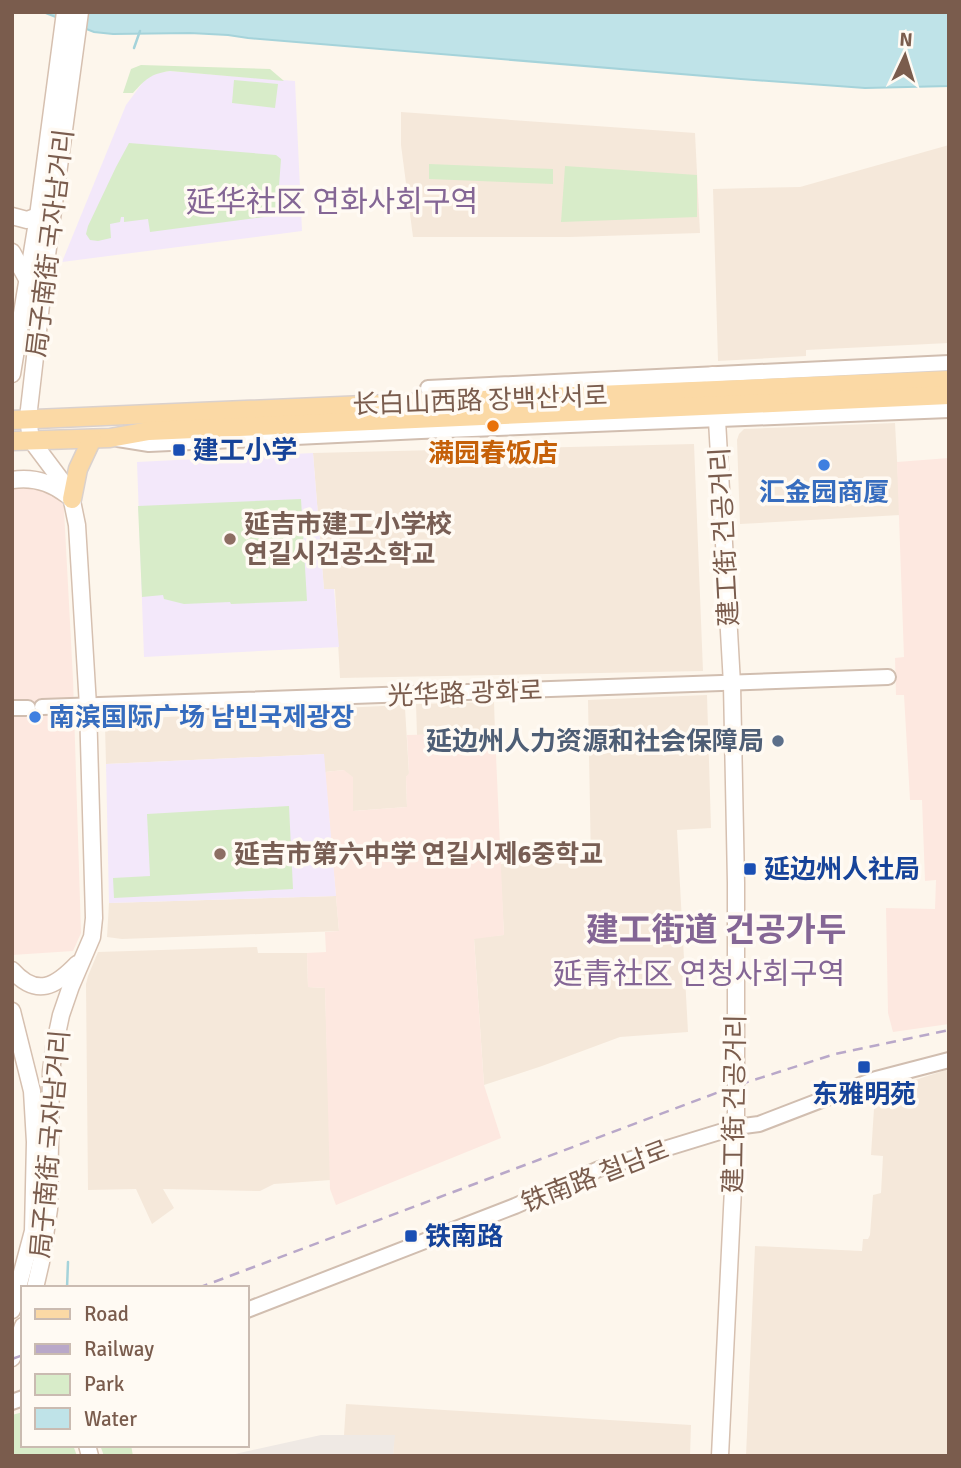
<svg xmlns="http://www.w3.org/2000/svg" width="961" height="1468" font-family="Signika,'Noto Sans SC','Noto Sans KR',sans-serif">
<style>
.residential{fill:#f5e8da}
.commercial{fill:#fde8e0}
.industrial{fill:#efe9e4}
.education{fill:#f3e8fa}
.green{fill:#d8ecc9}
.water{fill:#bfe3e8;stroke:#a5d3da;stroke-width:2}
.lines{fill:none;stroke-linecap:round;stroke-linejoin:round}
.stream{stroke:#a5d3da;stroke-width:2.5}
.tertiary-casing{stroke:#d1beb0;stroke-width:18}
.secondary-casing{stroke:#d6c0b0;stroke-width:19}
.primary-casing{stroke:#dad1cd;stroke-width:21}
.tertiary{stroke:#fff;stroke-width:14}
.secondary{stroke:#fff;stroke-width:16}
.primary{stroke:#fbd9a5;stroke-width:18}
.rail{stroke:#b9a8c9;stroke-width:2.5;stroke-dasharray:10 7;stroke-linecap:butt}
.food-dot{fill:#e8710a;stroke:#fffaf3;stroke-width:2.5}
.transit-dot{fill:#1a4fb4;stroke:#fffaf3;stroke-width:2.5}
.shop-dot{fill:#3f7fe0;stroke:#fffaf3;stroke-width:2.5}
.education-dot{fill:#8d6e63;stroke:#fffaf3;stroke-width:2.5}
.service-dot{fill:#5c6f8a;stroke:#fffaf3;stroke-width:2.5}
.labels{text-anchor:middle;stroke-width:7;stroke-linejoin:round;paint-order:stroke}
.street-label{font-size:26px;fill:#7a5c4d;stroke:#fffaf3}
.transit-label{font-size:26px;font-weight:bold;fill:#164399;stroke:#fffaf3;text-anchor:start}
.food-label{font-size:26px;font-weight:bold;fill:#c56008;stroke:#fffaf3}
.shop-label{font-size:26px;font-weight:bold;fill:#366cbe;stroke:#fffaf3}
.education-label{font-size:26px;font-weight:bold;fill:#785e54;stroke:#fffaf3;text-anchor:start}
.service-label{font-size:26px;font-weight:bold;fill:#4e5e75;stroke:#fffaf3;text-anchor:end}
.quarter-label{font-size:30px;fill:#846695;stroke:#fffaf3}
.district-label{font-size:33px;font-weight:bold;fill:#846695;stroke:#fffaf3}
</style>
<rect width="100%" height="100%" fill="#fdf6ec"/>
<g class="residential">
<polygon points="401,112 695,133 700,233 570,237 413,237 401,145"/>
<polygon points="949,145 949,343 806,350 806,356 718,361 713,189 800,187"/>
<polygon points="895,423 900,515 740,524 737,440 739,434 744,429"/>
<polygon points="694,444 703,671 340,678 335,589 324,590 313,453"/>
<polygon points="707,695 711,828 677,830 688,1032 620,1037 542,1066 484,1085 474,938 504,935 500,864 591,862 588,700"/>
<polygon points="494,702 495,733 417,735 416,704"/>
<polygon points="402,705 405,708 409,774 406,777 407,807 353,811 344,770 325,772 323,754 106,764 105,726 109,720"/>
<polygon points="336,896 339,931 122,939 107,937 109,903"/>
<polygon points="257,947 258,953 307,953 308,987 325,988 331,1180 274,1184 260,1191 163,1189 174,1208 152,1224 136,1189 88,1190 86,984 88,976 98,952"/>
<polygon points="949,1069 949,1456 746,1456 755,1246 862,1251 863,1239 868,1239 870,1235 873,1195 881,1193 883,1156 871,1155 875,1093"/>
<polygon points="346,1404 691,1425 690,1456 393,1456 394,1435 344,1435"/>
</g>
<g class="commercial">
<polygon points="949,458 949,1024 893,1032 888,1013 886,908 935,909 936,880 925,881 922,800 910,800 904,695 896,695 895,658 904,657 897,462"/>
<polygon points="34,485 63,499 64,510 73,679 81,933 73,951 12,955 12,486"/>
<polygon points="495,733 504,935 474,939 484,1085 501,1138 336,1205 330,1189 325,988 308,987 307,953 326,952 325,932 339,931 325,772 344,770 353,777 353,811 407,807 406,777 409,773 407,735"/>
</g>
<polygon class="industrial" points="321,1435 395,1435 393,1456 207,1456 235,1454"/>
<g class="education">
<polygon points="170,71 295,81 302,231 62,262 126,105 146,78 157,73"/>
<polygon points="313,453 324,589 334,589 339,647 144,657 137,462"/>
<polygon points="324,754 336,896 109,903 106,764"/>
</g>
<g class="green">
<path d="M 141,65 L 270,69 L 284,81 L 170,71 C 150,74 146,79 133,93 L 123,93 L 131,69 Z"/>
<polygon points="234,80 278,84 275,108 232,103"/>
<polygon points="129,143 276,155 281,159 277,213 272,216 150,232 148,219 124,222 124,217 121,217 120,222 110,224 111,238 98,241 90,240 86,234 88,226 116,167"/>
<polygon points="429,164 553,169 553,184 429,179"/>
<polygon points="565,166 697,175 697,217 561,222"/>
<polygon points="301,499 307,601 231,604 230,602 184,604 164,599 163,595 142,597 138,506"/>
<polygon points="289,806 293,889 114,898 113,878 150,876 147,814"/>
<polygon points="23,1412 23,1445 73,1445 77,1456 12,1456 12,1415"/>
<polygon points="100,1445 131,1445 133,1456 104,1456"/>
</g>
<polygon class="water" points="43,12 949,12 949,86 865,88 741,79 248,38 228,35 190,33 113,34 94,32"/>
<g class="lines">
<g class="stream">
<polyline points="134,48 140,31"/>
<polyline points="67,1288 68,1262"/>
</g>
<g class="tertiary-casing">
<g id="tertiary">
<polyline points="428,388 949,363"/>
<polyline points="118,439 149,444 421,431 949,410"/>
<polyline points="42,707 888,677"/>
<polyline points="12,708 28,708"/>
<polyline points="247,1310 515,1206 599,1169 736,1127 759,1124 876,1079 949,1060"/>
<polyline points="12,1402 23,1398"/>
</g>
</g>
<g class="secondary-casing">
<g id="secondary">
<polyline points="12,216 27,220 38,216"/>
<polyline points="12,252 27,279"/>
<polyline points="12,374 38,216 65,12"/>
<polyline points="713,375 717,420 732,684 736,883 736,1127 720,1456"/>
<path d="M 12,480 C 32,477 51,482 67,495"/>
<path d="M 12,970 C 37,998 56,986 77,964"/>
<polyline points="12,1011 32,1091 35,1142 33,1231 12,1310"/>
<polyline points="35,1288 41,1262 49,1209 51,1072 54,1048 61,1015 71,986 92,937 94,918 88,706 77,525 71,496 67,488 31,440 28,418 45,270 80,12"/>
<polyline points="12,1358 23,1326"/>
<polyline points="87,1445 90,1456"/>
</g>
</g>
<g class="primary-casing">
<g id="primary">
<polyline points="12,420 949,380"/>
<polyline points="12,441 110,438 149,431 949,395"/>
<polyline points="72,499 78,469 92,439"/>
</g>
</g>
<use href="#tertiary" class="tertiary"/>
<use href="#secondary" class="secondary"/>
<use href="#primary" class="primary"/>
<g class="rail">
<polyline points="198,1288 735,1086 835,1054 949,1030"/>
<polyline points="12,1359 23,1355"/>
</g>
</g>
<circle class="food-dot" cx="493" cy="426" r="7"/>
<g class="transit-dot">
<rect x="172" y="443" width="14" height="14" rx="3.5"/>
<rect x="743" y="862" width="14" height="14" rx="3.5"/>
<rect x="857" y="1060" width="14" height="14" rx="3.5"/>
<rect x="404" y="1229" width="14" height="14" rx="3.5"/>
</g>
<g class="shop-dot">
<circle cx="824" cy="465" r="7"/>
<circle cx="35" cy="717" r="7"/>
</g>
<g class="education-dot">
<circle cx="230" cy="539" r="7"/>
<circle cx="220" cy="854" r="7"/>
</g>
<circle class="service-dot" cx="778" cy="741" r="7"/>
<g class="labels">
<g class="street-label">
<text transform="translate(50 243) rotate(-83)" y="9">局子南街 국자남거리</text>
<text transform="translate(480 400) rotate(-2)" y="9">长白山西路 장백산서로</text>
<text transform="translate(724 537) rotate(-93)" y="9">建工街 건공거리</text>
<text transform="translate(465 693) rotate(-2)" y="9">光华路 광화로</text>
<text transform="translate(734 1104) rotate(-89)" y="9">建工街 건공거리</text>
<text transform="translate(50 1144) rotate(-85)" y="9">局子南街 국자남거리</text>
<text transform="translate(595 1176) rotate(-21)" y="9">铁南路 철남로</text>
</g>
<g class="transit-label">
<text x="193" y="459">建工小学</text>
<text x="764" y="878">延边州人社局</text>
<text x="864" y="1103" text-anchor="middle">东雅明苑</text>
<text x="425" y="1245">铁南路</text>
</g>
<g class="food-label">
<text x="493" y="462">满园春饭店</text>
</g>
<g class="shop-label">
<text x="824" y="501">汇金园商厦</text>
<text x="49" y="726" text-anchor="start">南滨国际广场 남빈국제광장</text>
</g>
<g class="education-label">
<text x="244" y="533">延吉市建工小学校<tspan x="244" dy="30">연길시건공소학교</tspan></text>
<text x="234" y="863">延吉市第六中学 연길시제6중학교</text>
</g>
<g class="service-label">
<text x="764" y="750">延边州人力资源和社会保障局</text>
</g>
<g class="quarter-label">
<text x="332" y="212">延华社区 연화사회구역</text>
<text x="699" y="984">延青社区 연청사회구역</text>
</g>
<g class="district-label">
<text x="716" y="941">建工街道 건공가두</text>
</g>
</g>
<rect width="961" height="1468" fill="none" stroke="#7a5c4d" stroke-width="28"/>
<rect x="21" y="1286" width="228" height="161" fill="#fffaf3" stroke="#cabbb1" stroke-width="2"/>
<rect x="35" y="1309" width="35" height="10" fill="#fbd9a5" stroke="#cabbb1" stroke-width="2"/>
<text x="84" y="1321" font-size="21" fill="#7a5c4d">Road</text>
<rect x="35" y="1344" width="35" height="10" fill="#b9a8c9" stroke="#cabbb1" stroke-width="2"/>
<text x="84" y="1356" font-size="21" fill="#7a5c4d">Railway</text>
<rect x="35" y="1374" width="35" height="21" fill="#d8ecc9" stroke="#cabbb1" stroke-width="2"/>
<text x="84" y="1391" font-size="21" fill="#7a5c4d">Park</text>
<rect x="35" y="1408" width="35" height="21" fill="#bfe3e8" stroke="#cabbb1" stroke-width="2"/>
<text x="84" y="1426" font-size="21" fill="#7a5c4d">Water</text>
<g transform="translate(905 56) rotate(4)" stroke="#fffaf3" stroke-width="5" paint-order="stroke">
<path d="M0-5L12 26L0 18L-12 26Z" fill="#7a5c4d"/>
<text y="-10" font-size="19" font-weight="bold" text-anchor="middle" fill="#7a5c4d">N</text>
</g>
</svg>
